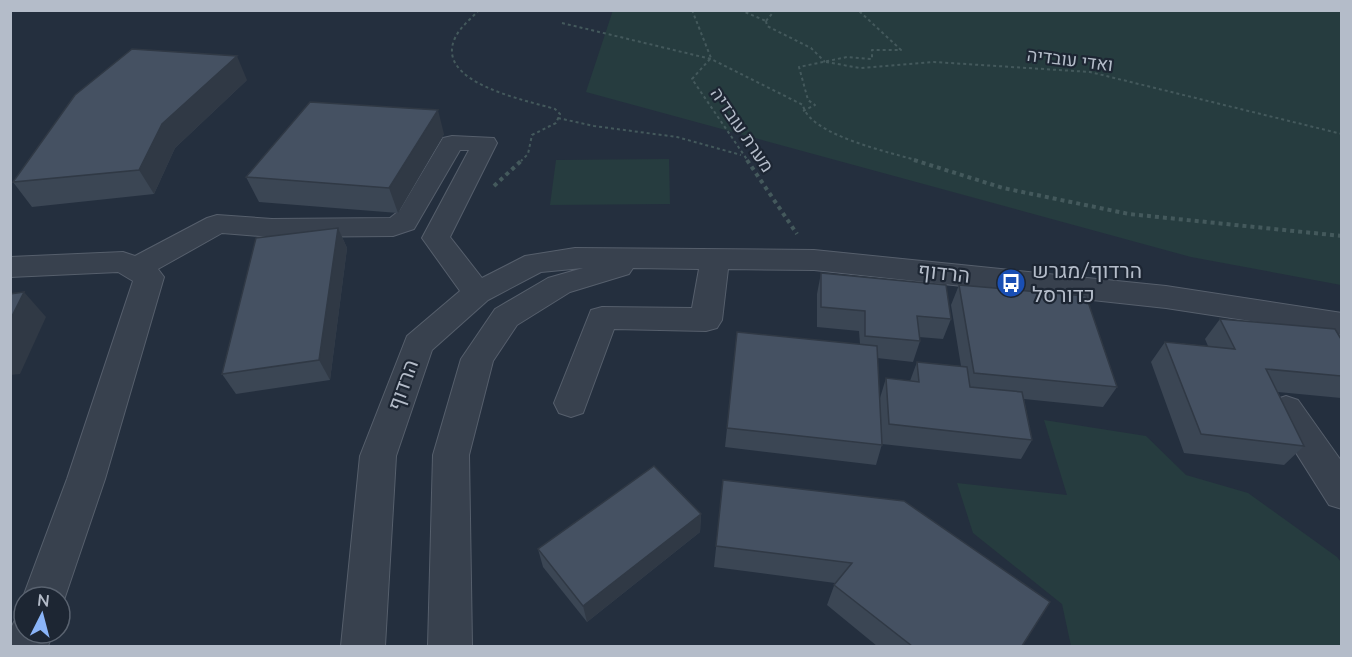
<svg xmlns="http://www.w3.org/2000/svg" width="1352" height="657" font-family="Lato,Heebo,sans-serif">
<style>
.green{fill:#263c3f}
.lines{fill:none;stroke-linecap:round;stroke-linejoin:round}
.minor-casing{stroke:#565f6c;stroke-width:2}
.path-far1{stroke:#44595c;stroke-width:2;stroke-dasharray:3 3;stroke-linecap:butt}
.path{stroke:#44595c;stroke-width:4;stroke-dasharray:4 4;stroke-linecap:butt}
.minor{fill:#38414e;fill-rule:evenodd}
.wall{fill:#3b4654}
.shaded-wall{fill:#303945}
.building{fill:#455162;stroke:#303945;stroke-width:1.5}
.labels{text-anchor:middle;stroke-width:4.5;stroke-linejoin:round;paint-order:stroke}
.far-street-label{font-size:18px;fill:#b4bcc9;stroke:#1d2633}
.poi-label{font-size:21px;fill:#b4bcc9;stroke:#1d2633;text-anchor:start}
.street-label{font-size:21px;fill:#b4bcc9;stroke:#1d2633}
</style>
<rect width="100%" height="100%" fill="#242f3e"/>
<g class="green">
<polygon points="613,10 1341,11 1341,285 1191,257 586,92"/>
<polygon points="669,159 670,204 550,205 556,160"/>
<polygon points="1044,420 1146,436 1186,475 1248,493 1337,557 1341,562 1341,646 1071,646 1062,604 973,533 957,483 1067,495"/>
</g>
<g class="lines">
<g class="minor-casing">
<g id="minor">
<polygon points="452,136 494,138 497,143 450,237 482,278 525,256 575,248 814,250 1166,286 1342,313 1342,335 1166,308 814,270 728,269 722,320 717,328 706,331 614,329 583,413 571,417 559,413 554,403 591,310 602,307 692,308 699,269 633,268 629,274 570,292 517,325 493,361 469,455 472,646 428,646 433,455 461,359 495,309 548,278 583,268 541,272 488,300 432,350 396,456 385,646 341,646 360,456 407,336 460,291 422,238 469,150 460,150 414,229 393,236 272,237 222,233 158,269 164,277 105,479 65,597 60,609 60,597 24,597 24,599 23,597 67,479 133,281 118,272 10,277 10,257 123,252 135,256 207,218 217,215 272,219 390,218 400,210 443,138"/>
<polygon points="1286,396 1298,400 1342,462 1342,509 1329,505 1269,410 1274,400"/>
<polygon points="24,614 24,633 53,633 48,646 10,646 10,630 16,618"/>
</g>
</g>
<g class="path-far1">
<path d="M 479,10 C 471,19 460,27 455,38 C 434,83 526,100 555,109 L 560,114 L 556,123 L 532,135 L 528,154 L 521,161"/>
<polyline points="692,10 711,58"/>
<polyline points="740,10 766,21"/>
<polyline points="766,21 767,26 811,48 825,62"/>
<polyline points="766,21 775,10"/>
<path d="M 562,23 L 711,59 L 803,105 C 808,135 893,153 919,161"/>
<polyline points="710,59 692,79 748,161"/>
<polyline points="826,62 860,68 934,62 1090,72 1342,134"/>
<polyline points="803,111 815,105 808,100 799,67 847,57 872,59 872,50 901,50 858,10"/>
<polyline points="558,118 594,126 677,137 741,155"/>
</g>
<g class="path">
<polyline points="747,160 797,234"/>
<polyline points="914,160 1003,188 1129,214 1342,236"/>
<polyline points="494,186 522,160"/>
</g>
<use href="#minor" class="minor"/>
</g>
<g class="wall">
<polygon points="247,80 175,148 154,194 32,207 13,182"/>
<polygon points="444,134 398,213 259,202 246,177"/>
<polygon points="338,228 347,248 330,380 236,394 222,374"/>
<polygon points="821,273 951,319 943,339 919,337 920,341 913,362 877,358 880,398 886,378 910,381 917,362 961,366 951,305 959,285 1117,387 1103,407 1024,399 1032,440 1021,459 882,444 876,465 725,447 727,428 860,344 859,331 817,327 817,294"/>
<polygon points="1220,319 1341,339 1341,398 1278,392 1304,446 1284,465 1184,453 1151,362 1165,342 1208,346 1205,339"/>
<polygon points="723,480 1022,646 877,646 827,605 835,583 714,567"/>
<polygon points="701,514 700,532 587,622 543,567 538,549"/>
</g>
<g class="shaded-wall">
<polygon points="237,56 247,80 175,148 154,194 139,170 162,124"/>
<polygon points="438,110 444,134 398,213 389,188"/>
<polygon points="338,228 347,248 330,380 319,360"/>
<polygon points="24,292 46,317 20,374 10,375 10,320"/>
<polygon points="701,514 700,532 587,622 583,606"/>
</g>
<g class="building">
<polygon points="132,49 237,56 162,124 139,170 13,182 75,95"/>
<polygon points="310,102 438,110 389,188 246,177"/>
<polygon points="338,228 319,360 222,374 256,238"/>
<polygon points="821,273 946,285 951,319 917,316 920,341 865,336 865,311 821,307"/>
<polygon points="959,285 1086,296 1117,387 974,373"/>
<polygon points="24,292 10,320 10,294"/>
<polygon points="1220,319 1335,329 1341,339 1341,376 1266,369 1304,446 1201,434 1165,342 1235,349"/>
<polygon points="737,332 877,346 882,445 727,428"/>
<polygon points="917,362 967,367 970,387 1022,392 1032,440 889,424 886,378 919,382"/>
<polygon points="654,466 701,514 583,606 538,549"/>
<polygon points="723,480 904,501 1050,602 1022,646 912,646 834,585 852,563 716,546"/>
</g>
<defs>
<g id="bus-disc" transform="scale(1.5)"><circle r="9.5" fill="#1a4fb4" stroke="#1d2633"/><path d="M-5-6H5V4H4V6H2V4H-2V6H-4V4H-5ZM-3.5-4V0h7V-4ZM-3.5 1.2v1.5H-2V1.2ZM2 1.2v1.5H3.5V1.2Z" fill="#fff"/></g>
</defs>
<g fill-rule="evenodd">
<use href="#bus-disc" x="1011" y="283"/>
</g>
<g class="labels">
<g class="far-street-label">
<text transform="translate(1070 60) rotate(7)" y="6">ואדי עובדיה</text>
<text transform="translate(742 130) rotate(56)" y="6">מערת עובדיה</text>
</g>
<g class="poi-label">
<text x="1032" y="278">הרדוף/מגרש<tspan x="1032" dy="24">כדורסל</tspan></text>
</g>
<g class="street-label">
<text transform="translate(944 273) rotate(6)" y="7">הרדוף</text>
<text transform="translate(403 385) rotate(-70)" y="7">הרדוף</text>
</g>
</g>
<rect width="1352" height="657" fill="none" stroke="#b4bcc9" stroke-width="24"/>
<g transform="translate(42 615) rotate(6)"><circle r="28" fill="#1d2633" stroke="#59626f" stroke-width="1.5"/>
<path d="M0-4.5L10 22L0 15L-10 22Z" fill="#8ab4f8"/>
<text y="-9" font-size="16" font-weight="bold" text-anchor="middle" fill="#b4bcc9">N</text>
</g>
</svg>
